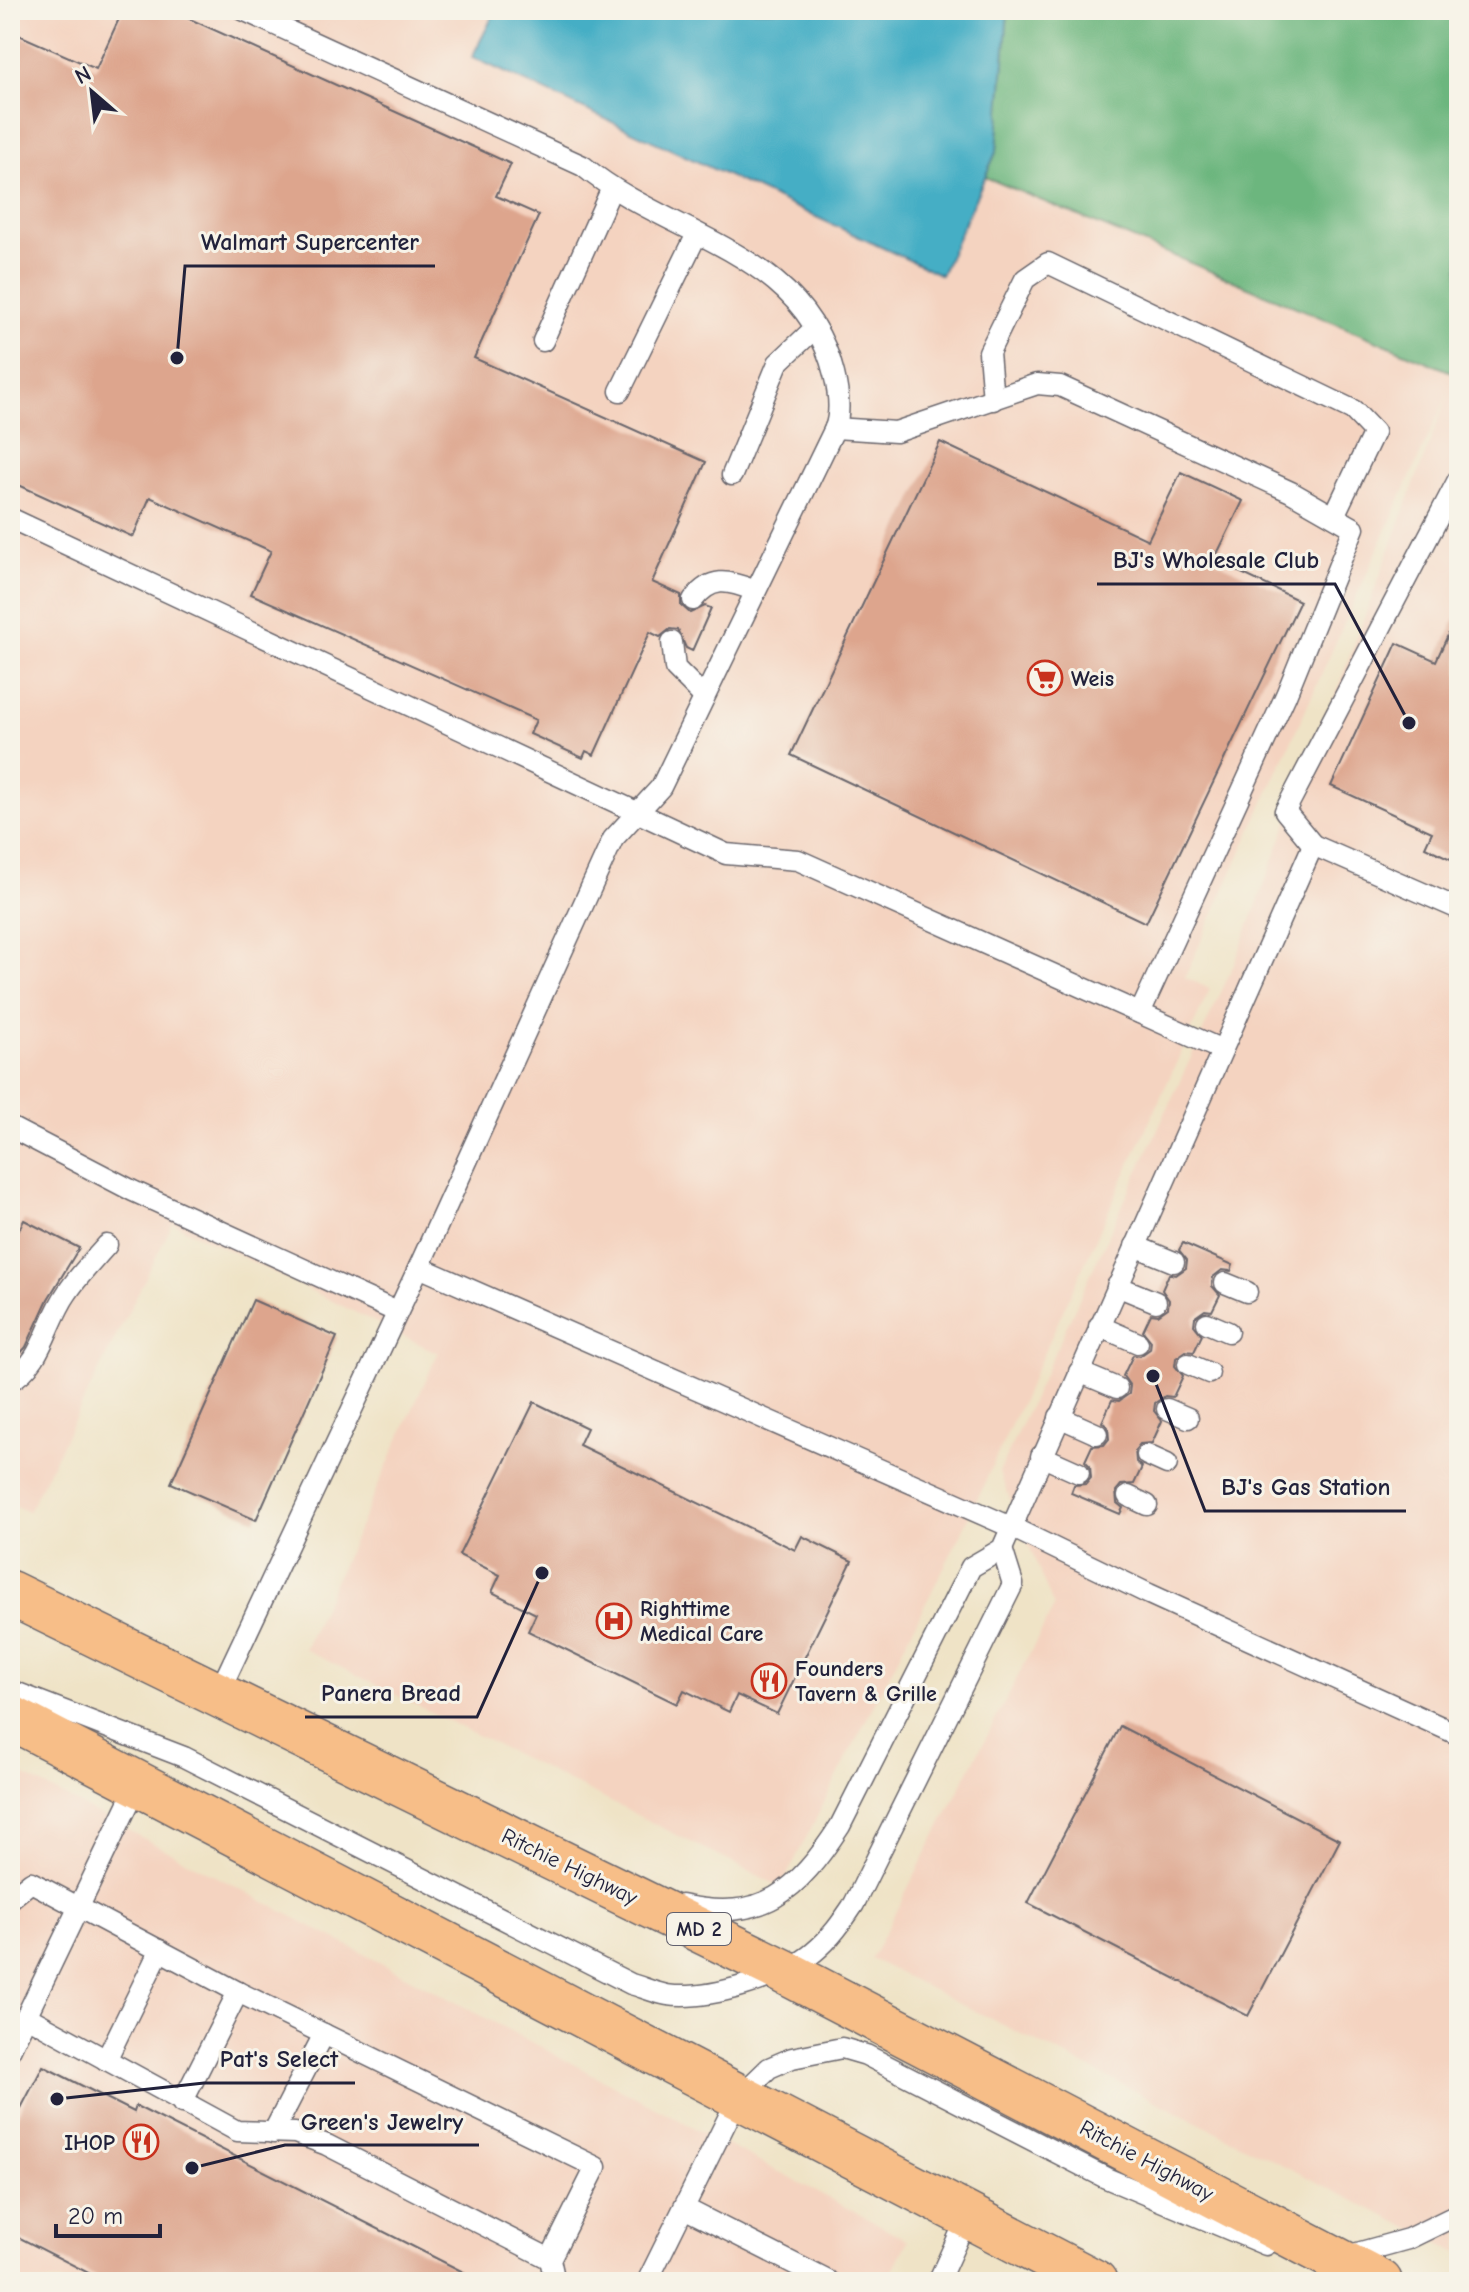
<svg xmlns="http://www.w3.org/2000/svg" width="1469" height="2292" font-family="'Comic Neue',sans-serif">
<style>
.built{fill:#f4d3c0}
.forest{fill:#6cb67e;stroke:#476c5c;stroke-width:2}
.water{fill:#45aec5;stroke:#346880;stroke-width:2}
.building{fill:#dda58d}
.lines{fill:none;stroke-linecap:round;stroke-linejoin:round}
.service-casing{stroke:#6a666c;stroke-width:23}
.primary-casing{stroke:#6a666c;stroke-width:47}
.service{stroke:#fff;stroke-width:20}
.primary{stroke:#f7be88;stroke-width:44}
.labels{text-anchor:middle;stroke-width:6;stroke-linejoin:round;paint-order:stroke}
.shield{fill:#f7f3e8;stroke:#62616f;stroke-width:2}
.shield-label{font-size:20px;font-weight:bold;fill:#22223b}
.poi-label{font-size:22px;font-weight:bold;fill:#22223b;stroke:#f7f3e8;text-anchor:start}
.street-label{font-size:22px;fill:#22223b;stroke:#f7f3e8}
.leader{fill:none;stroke:#22223b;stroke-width:3}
.callout-dot{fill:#22223b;stroke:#f7f3e8;stroke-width:3}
.callout-label{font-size:24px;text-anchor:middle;font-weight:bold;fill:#22223b;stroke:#f7f3e8;stroke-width:6;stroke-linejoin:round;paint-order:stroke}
</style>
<rect width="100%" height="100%" fill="#f7f3e8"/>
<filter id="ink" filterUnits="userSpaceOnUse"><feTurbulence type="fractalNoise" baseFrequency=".0125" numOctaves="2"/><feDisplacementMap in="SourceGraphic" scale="16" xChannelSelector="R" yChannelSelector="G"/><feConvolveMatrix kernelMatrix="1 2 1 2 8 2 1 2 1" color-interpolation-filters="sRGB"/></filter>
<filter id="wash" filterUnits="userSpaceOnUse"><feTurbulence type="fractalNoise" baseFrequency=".006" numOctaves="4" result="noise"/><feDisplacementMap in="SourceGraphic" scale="32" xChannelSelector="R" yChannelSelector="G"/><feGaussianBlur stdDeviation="1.8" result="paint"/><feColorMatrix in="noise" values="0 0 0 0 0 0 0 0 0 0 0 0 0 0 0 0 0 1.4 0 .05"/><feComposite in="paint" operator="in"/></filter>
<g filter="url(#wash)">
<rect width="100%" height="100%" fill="#efe3c6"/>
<g class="built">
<polygon points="10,10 496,10 472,56 941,275 985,177 1455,374 1459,367 1459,2253 871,1959 1054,1607 999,1472 1236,960 1449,391 1185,977 1210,989 962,1532 781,1887 304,1649 438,1353 173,1223 28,1512 10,1503"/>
<polygon points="10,1768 908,2240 887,2282 10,2282"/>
</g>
<polygon class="forest" points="1008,10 1459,10 1459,367 1456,374 985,177 997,150"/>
<polygon class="water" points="496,10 1008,10 997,150 941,275 472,57"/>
<g id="blocks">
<g class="building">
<polygon points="123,10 170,10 511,164 496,196 539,215 474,358 706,462 652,582 681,595 681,605 690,613 705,606 711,608 692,651 686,648 678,630 670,629 660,637 650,632 594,755 586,751 583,758 530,734 536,720 251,594 271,551 150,497 133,537 10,481 10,31 96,69"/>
<polygon points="940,442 1148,540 1181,472 1243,501 1214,560 1300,601 1146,923 791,755"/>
<polygon points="1459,611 1459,863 1425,847 1432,832 1331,786 1397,643 1436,661"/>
<polygon points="24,1220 79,1248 48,1299 26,1347 10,1365 10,1247"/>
<polygon points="1183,1243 1233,1265 1231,1271 1222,1270 1213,1277 1212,1286 1220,1295 1212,1311 1205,1310 1195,1317 1194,1325 1202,1335 1194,1352 1186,1351 1176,1358 1175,1366 1183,1376 1173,1397 1165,1396 1155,1403 1154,1411 1162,1421 1152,1443 1140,1444 1135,1450 1136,1462 1142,1467 1134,1484 1121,1485 1116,1491 1117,1503 1123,1508 1120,1514 1071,1493 1074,1485 1086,1484 1091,1478 1090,1466 1085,1461 1092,1446 1104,1445 1109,1439 1108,1427 1102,1422 1112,1400 1119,1401 1129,1394 1130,1386 1123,1376 1133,1355 1140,1356 1150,1349 1151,1341 1143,1331 1151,1314 1158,1315 1168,1308 1169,1300 1162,1290 1169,1274 1176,1275 1186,1268 1187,1260 1179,1250"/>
<polygon points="253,1300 337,1337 256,1520 171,1483"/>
<polygon points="534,1402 587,1428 579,1445 795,1550 802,1536 852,1561 777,1714 737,1695 729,1712 684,1690 677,1704 528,1631 536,1614 492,1592 500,1575 459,1555"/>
<polygon points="1120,1726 1340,1840 1248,2016 1028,1903"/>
<polygon points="43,2066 134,2112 136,2106 483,2282 106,2282 10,2233 10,2129"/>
</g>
</g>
</g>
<g filter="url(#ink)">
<use href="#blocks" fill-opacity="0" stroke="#6a666c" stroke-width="2"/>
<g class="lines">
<g class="service-casing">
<g id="service">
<polyline points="543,341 611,190"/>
<polyline points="620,391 697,234"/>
<polyline points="993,400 989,352 1025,279 1048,263 1353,410 1374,432 1334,516"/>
<polyline points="835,428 896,432 1037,384 1060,386 1291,492 1354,528 1286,695 1140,1013"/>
<polyline points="732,475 778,363 815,328"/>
<polyline points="10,518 726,854 798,860 1222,1050"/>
<path d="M 693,600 C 711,576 728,580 753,590"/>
<polyline points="672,642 675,668 704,697"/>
<polyline points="1313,845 1285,811 1459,478"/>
<polyline points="10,1127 133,1191 395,1311"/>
<polyline points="1135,1246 1174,1262"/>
<polyline points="419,1267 1011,1527 1149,1594 1459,1735"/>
<polyline points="1225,1283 1247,1292"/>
<polyline points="1117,1286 1156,1302"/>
<polyline points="1207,1323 1228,1332"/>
<polyline points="1099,1326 1138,1343"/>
<polyline points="1188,1364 1209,1373"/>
<polyline points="1079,1372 1117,1388"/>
<path d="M 10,1381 C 43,1363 46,1323 67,1293 C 78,1276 93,1261 107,1245"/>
<polyline points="1167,1409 1188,1418"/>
<polyline points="1059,1417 1097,1434"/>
<polyline points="1147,1455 1167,1464"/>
<polyline points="1041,1456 1079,1473"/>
<polyline points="1128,1496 1147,1505"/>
<path d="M 10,1690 L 184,1757 L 631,1984 C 642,1987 655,1993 667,1995 C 706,2001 784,1978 814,1952 C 831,1938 842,1922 854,1904 L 1013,1584 L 1002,1549"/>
<path d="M 218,1694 L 419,1267 L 613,839 L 661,787 L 835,428 C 841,412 838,390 834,374 C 804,250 668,237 583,166 L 243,10"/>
<polyline points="10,1899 31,1882 238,1992 596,2167 550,2259 555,2282"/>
<path d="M 681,1905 C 763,1923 797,1892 840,1826 L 971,1567 L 1002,1549 L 1313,845 L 1459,909"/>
<polyline points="26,2016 237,2131 295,2133 327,2145 550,2259"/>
<polyline points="10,2050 138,1784"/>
<polyline points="106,2060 160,1950"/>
<polyline points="182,2103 238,1992"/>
<polyline points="273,2133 324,2034"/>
<polyline points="684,2208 830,2282"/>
<polyline points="1343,2257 1408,2239 1459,2214"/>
<polyline points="647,2282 738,2098 769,2068 792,2058 842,2048 866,2055 1106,2178 1266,2245"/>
<polyline points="938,2282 967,2218"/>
</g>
</g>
<g class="primary-casing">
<g id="primary">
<polyline points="10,1593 785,1972 1380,2282"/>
<polyline points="10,1717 1095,2282"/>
</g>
</g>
<use href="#service" class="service"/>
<use href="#primary" class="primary"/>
</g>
</g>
<defs>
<g id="supermarket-ring" transform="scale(1.8)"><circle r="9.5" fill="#f7f3e8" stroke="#c8321e" stroke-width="1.5"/><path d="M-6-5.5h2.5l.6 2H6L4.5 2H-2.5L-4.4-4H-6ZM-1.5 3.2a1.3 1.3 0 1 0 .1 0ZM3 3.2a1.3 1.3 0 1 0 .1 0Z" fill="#c8321e"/></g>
<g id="hospital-ring" transform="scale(1.8)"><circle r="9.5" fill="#f7f3e8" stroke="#c8321e" stroke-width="1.5"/><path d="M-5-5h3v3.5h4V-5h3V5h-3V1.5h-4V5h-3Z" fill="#c8321e"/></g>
<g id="restaurant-ring" transform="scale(1.8)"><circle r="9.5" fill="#f7f3e8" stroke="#c8321e" stroke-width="1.5"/><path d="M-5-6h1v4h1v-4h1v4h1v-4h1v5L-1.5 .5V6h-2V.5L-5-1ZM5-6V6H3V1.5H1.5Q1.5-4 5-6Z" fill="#c8321e"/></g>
</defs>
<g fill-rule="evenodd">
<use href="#supermarket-ring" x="1045" y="678"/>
<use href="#hospital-ring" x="614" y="1621"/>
<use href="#restaurant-ring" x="769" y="1681"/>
<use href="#restaurant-ring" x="141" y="2142"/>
</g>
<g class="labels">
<rect class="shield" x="667" y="1913" width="64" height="32" rx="6"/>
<g class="shield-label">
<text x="699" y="1936">MD 2</text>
</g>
<g class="poi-label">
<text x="1071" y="686">Weis</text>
<text x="640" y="1616">Righttime<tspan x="640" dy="25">Medical Care</tspan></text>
<text x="795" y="1676">Founders<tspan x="795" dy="25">Tavern &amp; Grille</tspan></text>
<text x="115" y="2150" text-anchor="end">IHOP</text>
</g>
<g class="street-label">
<text transform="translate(570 1866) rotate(26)" y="8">Ritchie Highway</text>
<text transform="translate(1147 2160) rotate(28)" y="8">Ritchie Highway</text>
</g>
</g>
<path class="leader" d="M177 358L185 266H435M1409 723L1335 584H1097M1153 1376L1205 1511H1406M542 1573L477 1717H305M57 2099L204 2083H355M192 2168L285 2145H479"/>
<g class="callout-dot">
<circle cx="177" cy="358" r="8"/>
<circle cx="1409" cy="723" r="8"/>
<circle cx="1153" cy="1376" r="8"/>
<circle cx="542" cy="1573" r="8"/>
<circle cx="57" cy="2099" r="8"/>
<circle cx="192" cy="2168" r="8"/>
</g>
<g class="callout-label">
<text x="310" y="250">Walmart Supercenter</text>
<text x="1216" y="568">BJ's Wholesale Club</text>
<text x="1306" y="1495">BJ's Gas Station</text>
<text x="391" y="1701">Panera Bread</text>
<text x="279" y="2067">Pat's Select</text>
<text x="382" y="2130">Green's Jewelry</text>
</g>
<rect width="1469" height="2292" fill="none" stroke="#f7f3e8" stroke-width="40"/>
<g transform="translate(92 92) rotate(332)" stroke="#f7f3e8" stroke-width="6" paint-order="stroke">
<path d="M0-6L14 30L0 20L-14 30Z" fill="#22223b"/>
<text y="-12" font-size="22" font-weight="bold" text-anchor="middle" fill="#22223b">N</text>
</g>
<path d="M56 2224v12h104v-12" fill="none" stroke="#22223b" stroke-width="4"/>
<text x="68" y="2224" font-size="24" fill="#22223b" stroke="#f7f3e8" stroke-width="6" paint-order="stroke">20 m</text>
</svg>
